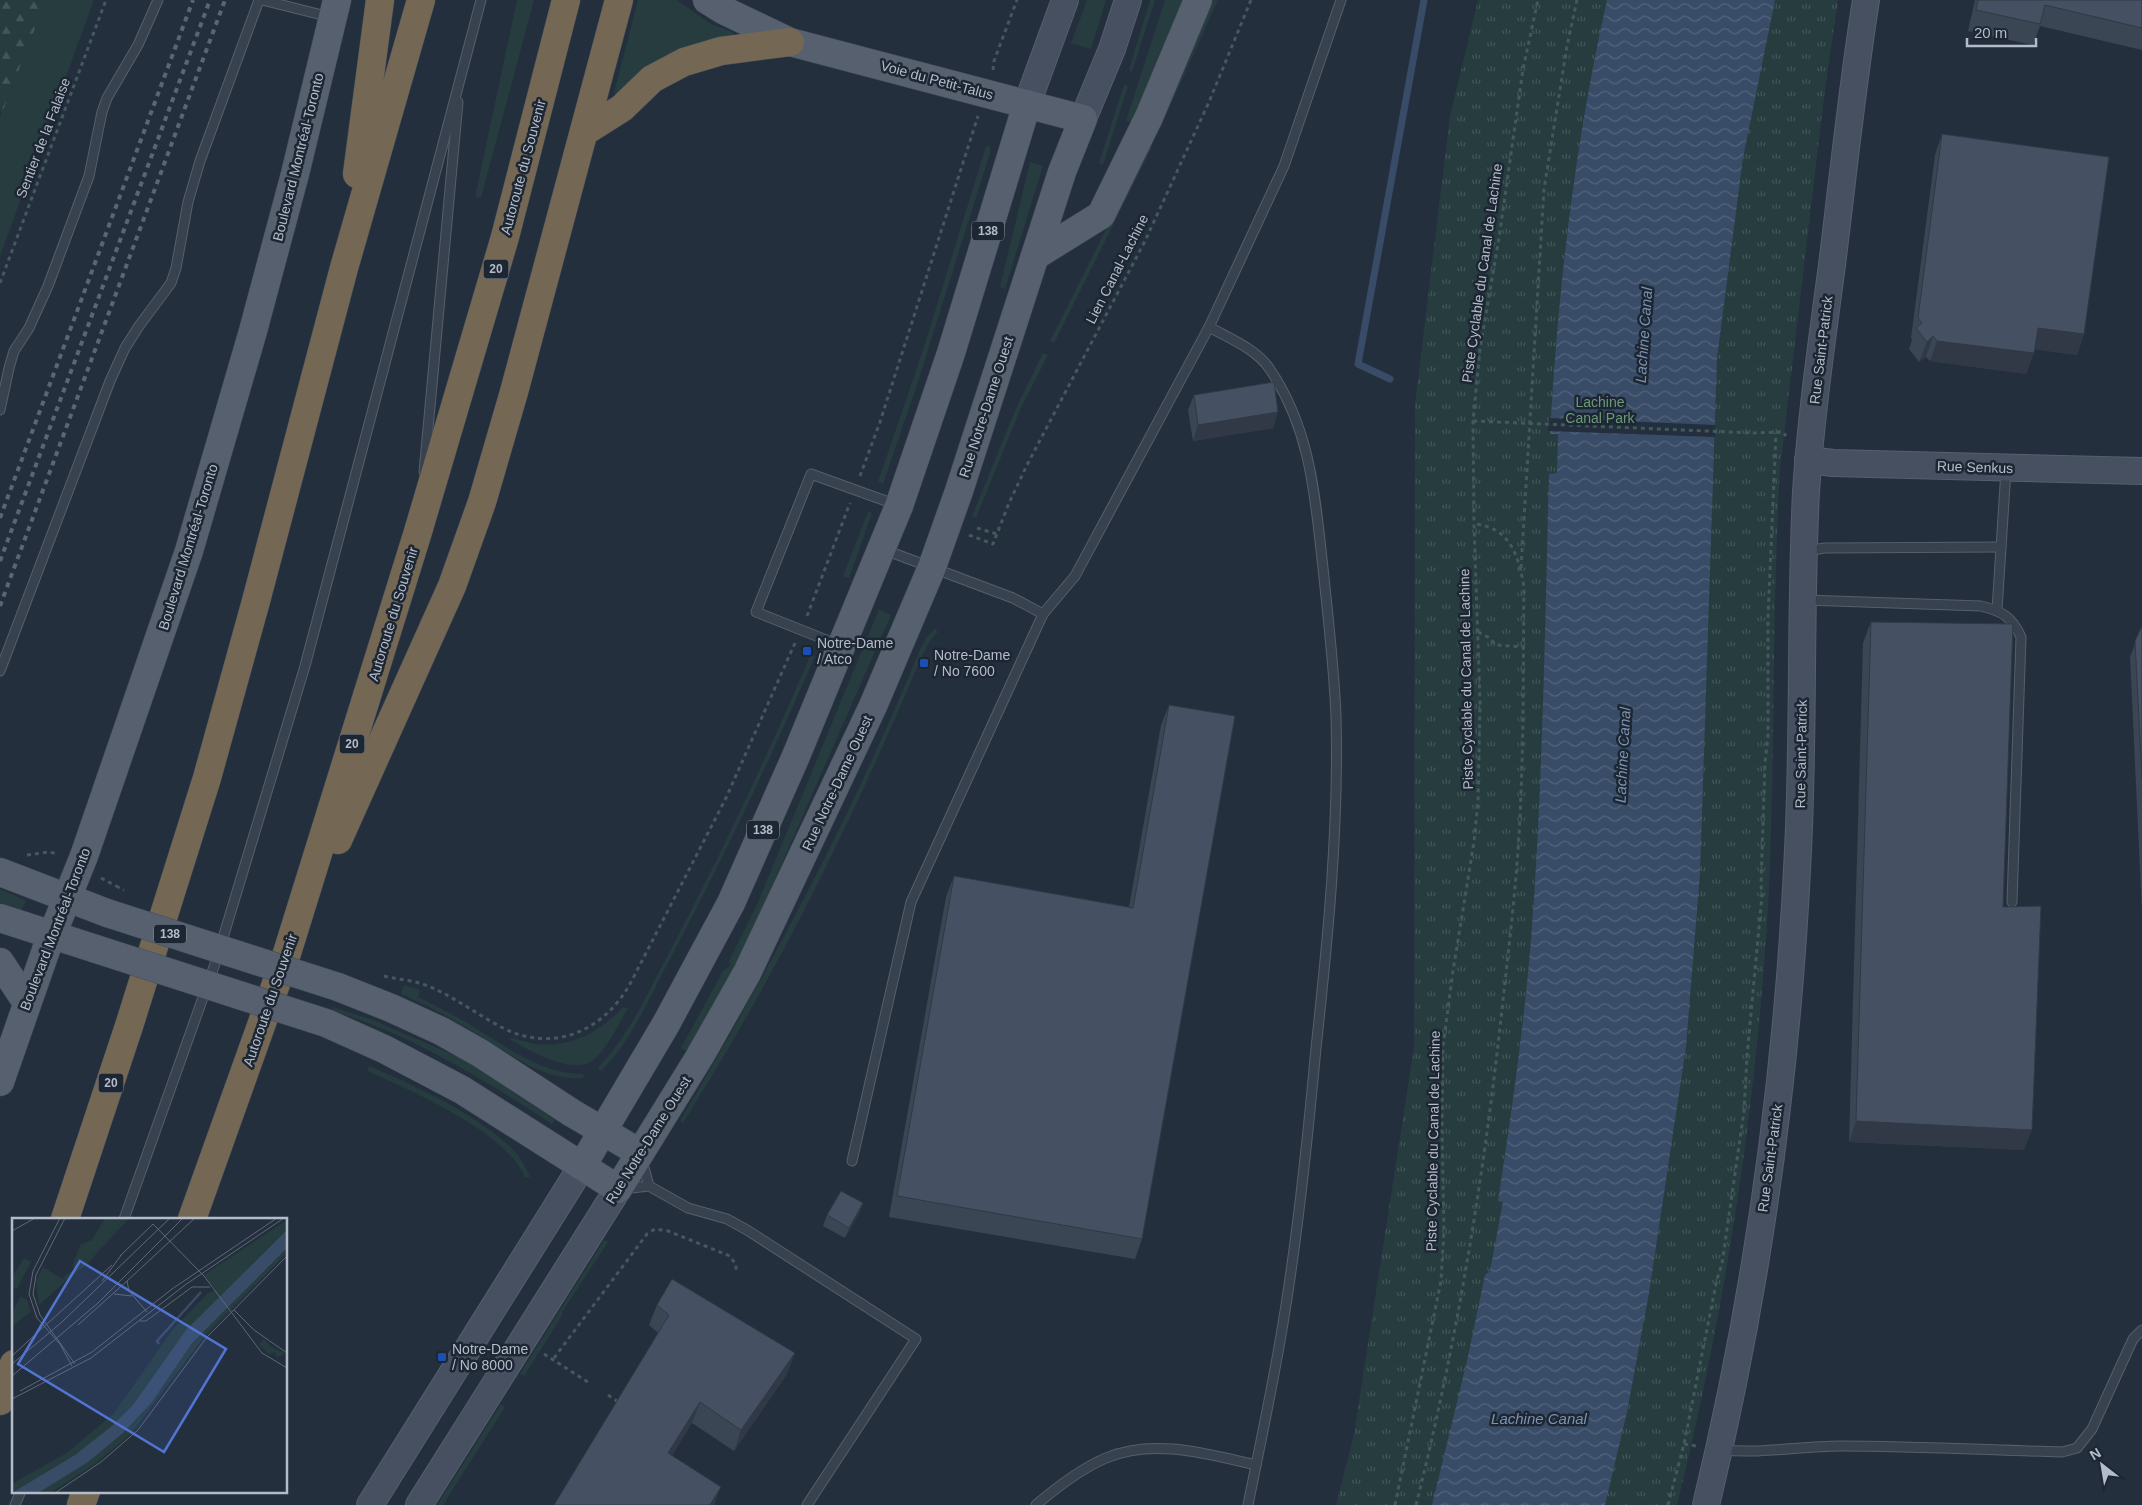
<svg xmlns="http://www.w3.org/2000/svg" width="2142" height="1505" font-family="Arial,sans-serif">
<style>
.grass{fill:#263c3f}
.forest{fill:url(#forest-firs)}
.park{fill:url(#park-tufts)}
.water{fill:url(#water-waves)}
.pier{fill:#242f3e}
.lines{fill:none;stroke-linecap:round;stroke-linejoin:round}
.stream{stroke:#394c67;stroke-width:7}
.lane-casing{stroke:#565f6c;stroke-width:11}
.secondary-casing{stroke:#565f6c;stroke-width:28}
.primary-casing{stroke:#414a57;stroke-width:29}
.highway-casing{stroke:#434c59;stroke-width:29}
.path{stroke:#44595c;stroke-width:3;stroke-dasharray:4 4;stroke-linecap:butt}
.lane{stroke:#38414e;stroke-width:9}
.secondary{stroke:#465061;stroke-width:26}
.primary{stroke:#56606e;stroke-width:28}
.highway{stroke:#746855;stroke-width:28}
.rail{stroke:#5a6575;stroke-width:4;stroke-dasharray:5 5;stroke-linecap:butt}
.primary-bridge-casing{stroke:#414a57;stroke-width:29;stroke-linecap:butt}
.path-bridge{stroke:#44595c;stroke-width:3;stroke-dasharray:4 4;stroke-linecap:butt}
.primary-bridge{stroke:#56606e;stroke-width:28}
.wall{fill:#3b4654}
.shaded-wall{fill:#303945}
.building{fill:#455162;stroke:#303945}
.transit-dot{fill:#1a4fb4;stroke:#1d2633;stroke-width:2}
.labels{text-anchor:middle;stroke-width:5;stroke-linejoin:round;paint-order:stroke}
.shield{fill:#1d2633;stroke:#878f9c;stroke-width:1}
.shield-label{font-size:12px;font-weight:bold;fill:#b4bcc9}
.street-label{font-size:14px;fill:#b4bcc9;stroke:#1d2633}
.park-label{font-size:14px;fill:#6b9a76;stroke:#1d2633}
.poi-label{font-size:14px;fill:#b4bcc9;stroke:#1d2633;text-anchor:start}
.water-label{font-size:15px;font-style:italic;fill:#7c92b1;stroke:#1d2633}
.inset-river{fill:none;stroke:#394c67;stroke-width:2.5}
.inset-road{fill:none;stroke:#5e6776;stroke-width:1}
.view{fill:#5274d3;fill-opacity:0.15;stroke:#5274d3;stroke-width:2.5}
.inset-edge{fill:none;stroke:#b4bcc9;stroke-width:2.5}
</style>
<defs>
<pattern id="forest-firs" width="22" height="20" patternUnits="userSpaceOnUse" patternTransform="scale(1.25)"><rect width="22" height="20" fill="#263c3f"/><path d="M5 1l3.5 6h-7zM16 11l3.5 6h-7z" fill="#435659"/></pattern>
<pattern id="park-tufts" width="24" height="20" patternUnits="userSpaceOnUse" patternTransform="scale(1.25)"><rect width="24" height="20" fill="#263c3f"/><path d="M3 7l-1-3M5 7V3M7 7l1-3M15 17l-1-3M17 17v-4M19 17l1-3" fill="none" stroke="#435659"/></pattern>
<pattern id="water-waves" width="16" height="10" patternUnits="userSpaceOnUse" patternTransform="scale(1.25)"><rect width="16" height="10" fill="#394c67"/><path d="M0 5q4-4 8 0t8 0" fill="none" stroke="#53647b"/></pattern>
</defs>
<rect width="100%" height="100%" fill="#242f3e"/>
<g class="grass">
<polygon points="46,0 94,0 0,256 0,117"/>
<polygon points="517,0 534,0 481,198 475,197"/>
<path d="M 638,0 L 677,0 L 711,24 L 733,32 L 733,36 C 679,42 656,58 618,95 L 614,93 Z"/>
<polygon points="1087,0 1106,0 1091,49 1071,43"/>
<polygon points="1150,0 1155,0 1132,72 1129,70"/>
<polygon points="1165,0 1184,0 1132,122 1126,121"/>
<polygon points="1213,0 1218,0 1157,135 1153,133"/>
<polygon points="1124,85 1128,86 1103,165 1099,163"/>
<polygon points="986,146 990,147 990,153 915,391 883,484 878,482 924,347"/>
<polygon points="1148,146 1152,147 1054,343 1050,341"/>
<polygon points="1030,162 1043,166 1005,289 1000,287"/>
<polygon points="1043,353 1048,355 1020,410 976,518 972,516 1017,406"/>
<polygon points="868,512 872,513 849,578 843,576"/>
<polygon points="879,609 891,615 750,936 730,975 687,1051 681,1048 723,971 730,966 729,961 756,907"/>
<path d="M 935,629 L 938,632 L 932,638 L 922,656 C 869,781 811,905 743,1023 C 724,1057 703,1090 683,1123 L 680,1121 C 770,968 854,812 921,647 L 927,637 Z"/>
<path d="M 811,654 L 815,656 C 770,760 722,861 669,961 C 651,995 629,1045 601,1071 L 598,1067 C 629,1037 647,993 668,955 C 720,857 767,757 811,654 Z"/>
<polygon points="0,889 26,901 21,911 0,903"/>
<path d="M 404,985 L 420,990 L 418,997 C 439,1007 460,1018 480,1031 C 511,1050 544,1074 583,1074 L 584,1078 C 544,1082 508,1053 476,1033 C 452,1019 427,1005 401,994 Z"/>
<path d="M 333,1007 L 373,1020 L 465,1060 L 555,1120 L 552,1124 C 483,1079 412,1035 333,1011 Z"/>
<path d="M 623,1007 L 628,1008 C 619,1023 605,1054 590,1062 C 570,1074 525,1049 508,1038 C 517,1038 528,1043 537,1044 C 571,1048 601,1031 623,1007 Z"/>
<path d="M 369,1066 C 414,1085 484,1117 517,1154 C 523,1161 526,1169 530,1177 L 525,1178 C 509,1133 410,1090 368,1071 Z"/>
<polygon points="604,1240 608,1242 562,1312 563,1314 524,1376 520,1374"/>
<polygon points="501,1404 505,1407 443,1505 437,1505"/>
</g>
<polygon class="forest" points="0,0 46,0 2,113 0,112"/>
<path class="park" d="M 1478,0 L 1838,0 L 1824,97 L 1780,469 C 1771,621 1776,773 1767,925 C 1754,1121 1724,1315 1677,1505 L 1336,1505 L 1354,1434 L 1414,1047 L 1415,404 L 1450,116 Z"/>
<path class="water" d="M 1607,0 L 1775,0 L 1743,158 L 1717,358 L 1700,873 L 1686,1047 L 1649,1293 L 1627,1412 L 1605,1505 L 1432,1505 L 1467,1361 L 1485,1275 L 1490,1271 L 1503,1202 L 1498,1201 C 1512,1110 1525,1019 1532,927 C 1543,776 1545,625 1549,474 L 1557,473 L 1558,434 L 1550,434 C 1558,287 1575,143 1607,0 Z"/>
<polygon class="pier" points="1549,418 1715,425 1715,437 1548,431"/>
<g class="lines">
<polyline class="stream" points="1390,379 1358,364 1424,0"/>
<g class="lane-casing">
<g id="lane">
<polyline points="262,0 330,17"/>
<path d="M 1209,327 C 1229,338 1256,349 1269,368 C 1311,429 1315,497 1323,568 C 1328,617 1334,666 1336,716 C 1339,826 1328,938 1316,1048 C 1308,1136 1299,1224 1285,1311 C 1275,1376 1261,1440 1248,1505"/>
<polyline points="0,410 9,368 14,351 29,328 48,286 89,176 102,112 107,98 138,45 158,0"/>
<polyline points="424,472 458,102"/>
<polyline points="1806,551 1825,548 2001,547"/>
<path d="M 1804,600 L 1981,606 C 2002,611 2012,617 2021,637 L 2012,902"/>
<polyline points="1997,610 2006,470"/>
<polyline points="1043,614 1075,576 1209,327 1284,166 1341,0"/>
<polyline points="839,645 756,612 811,474 897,505"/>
<polyline points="0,671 110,381 125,348 139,326 171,283 176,268 188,202 200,161 259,0"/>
<polyline points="642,1160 649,1186"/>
<polyline points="852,1161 911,902 1043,614 1013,598 885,550"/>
<polyline points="623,1189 649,1186 688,1208 727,1219 747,1230 916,1339 807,1505"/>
<polyline points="124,1219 216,961 305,666 481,0"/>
<path d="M 1722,1450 C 1762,1454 1801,1446 1840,1446 C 1914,1446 1988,1450 2062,1452 L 2077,1448 L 2092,1429 L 2133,1339 L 2142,1330"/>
<polyline points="15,1505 21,1491"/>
<path d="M 1036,1505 C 1057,1487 1080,1469 1106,1458 C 1154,1438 1207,1454 1256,1465"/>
</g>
</g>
<g class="secondary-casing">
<g id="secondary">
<polyline points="1027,104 1065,0"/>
<polyline points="1083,119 1112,49 1128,0"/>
<polyline points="1808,460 1833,463 2142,471"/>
<polyline points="370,1505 582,1166"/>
<polyline points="419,1505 618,1189"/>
<path d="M 1706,1505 C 1758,1290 1788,1070 1798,850 C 1804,730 1800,611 1806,492 C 1811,416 1822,340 1832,265 C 1843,176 1852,88 1866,0"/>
</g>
</g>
<g class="primary-casing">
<g id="primary">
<polyline points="1035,256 1101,215 1149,117 1198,0"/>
<polyline points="0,872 107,913"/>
<polyline points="0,918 96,949"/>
<polyline points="0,962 27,1003"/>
<polyline points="338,987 391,1008 441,1031 480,1053 572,1113 640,1153"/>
<polyline points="326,1023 384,1049 462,1090 618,1189 700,1056 747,973 873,706 932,567 959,491 1062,172 1083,119 790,42 723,10 707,0"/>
<polyline points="0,1082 46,950 84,856 189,551 253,331 295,174 337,0"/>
<polyline points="582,1166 666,1024 731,903 796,756 899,506 951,353 1027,104"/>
</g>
</g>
<g class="highway-casing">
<g id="highway">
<polyline points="584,132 622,108 652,79 684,62 721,51 790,42"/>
<polyline points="357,174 380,0"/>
<polyline points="338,840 452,586 482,502 514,392 619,0"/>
<polyline points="65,1219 129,1026 207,778 256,601 344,268 421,0"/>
<polyline points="192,1219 287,953 417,535 505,237 566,0"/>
<polyline points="0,1401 14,1364"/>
<polyline points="81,1505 86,1491"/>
</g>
</g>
<g class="path">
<polyline points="993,70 994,61 1017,0"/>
<polyline points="0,283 106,0"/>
<polyline points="1473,421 1753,433 1783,432 1786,436"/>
<polyline points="860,476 880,422 978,116"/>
<polyline points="977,528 997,534"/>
<polyline points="969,535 993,544 1009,503 1027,465 1145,241 1209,102 1251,0"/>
<polyline points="1521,568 1544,189 1567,46 1577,0"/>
<polyline points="807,616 850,503"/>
<polyline points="1478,632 1488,637 1496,645 1523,647"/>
<polyline points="27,855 49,852 58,854"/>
<polyline points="101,878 116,886"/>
<path d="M 384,976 C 399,980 414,980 428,986 C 455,997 479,1016 505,1029 C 555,1053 604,1030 630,984 L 726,798 L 795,643"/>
<polyline points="544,1354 591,1384"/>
<polyline points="554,1358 647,1234 655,1229 668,1231 730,1256 736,1265 736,1273"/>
<polyline points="608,1395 620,1403"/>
<polyline points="1684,1444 1696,1446"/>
<polyline points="1395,1505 1441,1281 1444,1231 1442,1131 1443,1046 1453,971 1474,842 1478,801 1480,702 1474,524 1473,421 1480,349 1499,238 1523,69 1538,0"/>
<path d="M 1416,1505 C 1457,1342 1484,1176 1502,1009 C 1510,937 1519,864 1521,791 C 1524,723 1523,654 1524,586 C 1518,555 1510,527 1474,524"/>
<polyline points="1668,1505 1684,1444 1717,1279 1722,1264 1744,1111 1747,1056 1762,895 1761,885 1765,762 1768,736 1768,617 1776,433"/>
</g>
<use href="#lane" class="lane"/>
<use href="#secondary" class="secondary"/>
<use href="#primary" class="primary"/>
<use href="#highway" class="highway"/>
<g class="rail">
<polyline points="0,518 193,0"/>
<polyline points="0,561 210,0"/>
<polyline points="0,606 225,0"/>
</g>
<g class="primary-bridge-casing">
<g id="primary-bridge">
<polyline points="107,913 338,987"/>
<polyline points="96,949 326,1023"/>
</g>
</g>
<polyline class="path-bridge" points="116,886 124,890"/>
<use href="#primary-bridge" class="primary-bridge"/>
</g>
<g class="wall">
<polygon points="1975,0 2142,0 2142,50 2040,26 2033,45 1968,31"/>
<polygon points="1942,134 2084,334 2077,355 2035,349 2026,374 1930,361 1926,357 1919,362 1909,349 1912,340 1911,338 1935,155"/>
<polygon points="1194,395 1278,412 1273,428 1193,441 1188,410"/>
<polygon points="1871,622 2003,907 2024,1150 1849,1142 1863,643"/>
<polygon points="2142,626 2142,913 2130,657"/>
<polygon points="1169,705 1142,1239 1135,1259 889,1217 946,897 954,876 1129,907 1161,725"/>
<polygon points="863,1203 859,1213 845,1238 823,1226 827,1215"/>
<polygon points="657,1305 787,1374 734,1451 692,1423 554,1505 658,1333 649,1325"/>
</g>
<g class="shaded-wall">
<polygon points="2038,328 2084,334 2077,355 2031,349"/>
<polygon points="1933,336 1926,357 1919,362 1927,342"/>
<polygon points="1937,341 2034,353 2026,374 1930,361"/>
<polygon points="1278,412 1273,428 1193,441 1198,425"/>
<polygon points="1856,1121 2032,1130 2024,1150 1849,1142"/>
<polygon points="863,1203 859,1213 845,1238 849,1228"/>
<polygon points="795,1353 787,1374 734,1451 741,1430"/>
<polygon points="700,1402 692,1423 661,1474 668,1453"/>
<polygon points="721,1487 714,1505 710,1505"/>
</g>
<g class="building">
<polygon points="1978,0 2142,0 2142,28 2045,5 2040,24 1976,10"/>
<polygon points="1942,134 2109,157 2084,334 2038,328 2034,353 1937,341 1933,336 1927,342 1916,328 1922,323 1918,318"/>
<polygon points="1274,382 1278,412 1198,425 1194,395"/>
<polygon points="1871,622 2013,624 2003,907 2041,906 2032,1130 1856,1121"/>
<polygon points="2142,626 2142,778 2135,641"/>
<polygon points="1169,705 1235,716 1142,1239 897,1196 954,876 1133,908"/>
<polygon points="841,1191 863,1203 849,1228 827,1215"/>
<polygon points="672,1279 795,1353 741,1430 700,1402 668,1453 721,1487 710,1505 554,1505 669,1315 657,1305"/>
</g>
<g class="transit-dot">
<rect x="802" y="646" width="10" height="10" rx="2.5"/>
<rect x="919" y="658" width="10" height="10" rx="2.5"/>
<rect x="437" y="1352" width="10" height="10" rx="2.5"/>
</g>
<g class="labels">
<g class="shield">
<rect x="972" y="221.5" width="32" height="19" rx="4"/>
<rect x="483.5" y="259.5" width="25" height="19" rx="4"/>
<rect x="339.5" y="734.5" width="25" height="19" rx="4"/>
<rect x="747" y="820.5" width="32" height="19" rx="4"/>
<rect x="154" y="924.5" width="32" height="19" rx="4"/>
<rect x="98.5" y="1073.5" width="25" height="19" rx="4"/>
</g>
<g class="shield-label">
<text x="988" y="235">138</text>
<text x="496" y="273">20</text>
<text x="352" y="748">20</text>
<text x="763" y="834">138</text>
<text x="170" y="938">138</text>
<text x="111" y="1087">20</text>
</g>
<g class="street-label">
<text transform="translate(937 80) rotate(15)" y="5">Voie du Petit-Talus</text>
<text transform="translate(43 138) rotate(-69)" y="5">Sentier de la Falaise</text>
<text transform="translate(298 157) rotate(-76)" y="5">Boulevard Montréal-Toronto</text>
<text transform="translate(523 167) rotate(-75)" y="5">Autoroute du Souvenir</text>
<text transform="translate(1117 269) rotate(-63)" y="5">Lien Canal-Lachine</text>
<text transform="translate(1482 273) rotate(-82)" y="5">Piste Cyclable du Canal de Lachine</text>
<text transform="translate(1821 350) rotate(-83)" y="5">Rue Saint-Patrick</text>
<text transform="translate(986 407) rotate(-72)" y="5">Rue Notre-Dame Ouest</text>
<text transform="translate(1975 467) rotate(2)" y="5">Rue Senkus</text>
<text transform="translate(188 547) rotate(-73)" y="5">Boulevard Montréal-Toronto</text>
<text transform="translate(393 614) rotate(-73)" y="5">Autoroute du Souvenir</text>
<text transform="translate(1466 679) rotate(-91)" y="5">Piste Cyclable du Canal de Lachine</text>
<text transform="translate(1801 754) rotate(-89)" y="5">Rue Saint-Patrick</text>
<text transform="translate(837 783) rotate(-65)" y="5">Rue Notre-Dame Ouest</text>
<text transform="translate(55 929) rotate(-69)" y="5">Boulevard Montréal-Toronto</text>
<text transform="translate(270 1000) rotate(-71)" y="5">Autoroute du Souvenir</text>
<text transform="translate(648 1140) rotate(-58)" y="5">Rue Notre-Dame Ouest</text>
<text transform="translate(1433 1141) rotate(-89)" y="5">Piste Cyclable du Canal de Lachine</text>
<text transform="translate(1770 1158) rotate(-82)" y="5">Rue Saint-Patrick</text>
</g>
<g class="park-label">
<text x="1600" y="407">Lachine<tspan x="1600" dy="16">Canal Park</tspan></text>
</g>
<g class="poi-label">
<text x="817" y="648">Notre-Dame<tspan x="817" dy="16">/ Atco</tspan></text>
<text x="934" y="660">Notre-Dame<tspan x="934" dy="16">/ No 7600</tspan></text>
<text x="452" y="1354">Notre-Dame<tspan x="452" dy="16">/ No 8000</tspan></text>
</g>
<g class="water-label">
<text transform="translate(1644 335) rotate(-86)" y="5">Lachine Canal</text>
<text transform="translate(1623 755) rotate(-87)" y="5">Lachine Canal</text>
<text x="1539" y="1424">Lachine Canal</text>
</g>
</g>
<g transform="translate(12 1218)">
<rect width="275" height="275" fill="#242f3e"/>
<path d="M 113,0 L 117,0 L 74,47 L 54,63 L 51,60 L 86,32 Z" fill="#263c3f"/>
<path d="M 93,0 L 113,0 L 86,32 L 63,50 L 60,48 L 69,26 L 80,22 ZM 12,40 L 19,44 L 5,71 L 0,69 L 0,59 ZM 252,121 L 259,129 L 274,136 L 265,139 L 263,134 L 256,136 L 247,126 Z" fill="#263c3f"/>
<path d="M 275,2 L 275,35 L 192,119 L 119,216 L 84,245 L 38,275 L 0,275 L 0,266 L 56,234 L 101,196 L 162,110 L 196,75 L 204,72 L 192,57 ZM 31,49 L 54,63 L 27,87 L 24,63 Z" fill="#263c3f"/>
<path d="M 9,78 L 15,82 L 19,94 L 0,108 L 0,94 Z" fill="#263c3f"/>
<path d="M 275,12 L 275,30 L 180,125 L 140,184 L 111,215 L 76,244 L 26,275 L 0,275 L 63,237 L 100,208 L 121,187 L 174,112 Z" fill="#394c67"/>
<path class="inset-river" d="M 147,126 L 145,123 L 189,74"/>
<path class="inset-road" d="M 48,0 L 21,53 L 17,76 L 25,100 L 48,126 L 60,148M 53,0 L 24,57 L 21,76 L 28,97 L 63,146M 0,13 L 23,0M 108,38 L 141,6 L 192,58 L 250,135 L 275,150M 90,63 L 110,36M 102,76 L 120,78M 222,92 L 242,112 L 275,135M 135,94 L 117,73 L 115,63 L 183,0M 128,103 L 134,103 L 180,69 L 198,69M 66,107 L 115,63M 14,125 L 100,47M 0,138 L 14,125M 0,146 L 50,104 L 158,0M 0,158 L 86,85 L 171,0M 8,173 L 80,134 L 160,71 L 265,0M 0,181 L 79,140 L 173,67 L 272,0M 43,275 L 89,244 L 126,212 L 195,119 L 275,38"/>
<path class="view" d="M 68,43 L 214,131 L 152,234 L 6,146 Z"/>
<rect width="275" height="275" class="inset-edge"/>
</g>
<g transform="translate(2102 1465) rotate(329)" stroke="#1d2633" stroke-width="4" paint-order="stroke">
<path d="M0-4L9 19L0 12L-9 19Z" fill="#b4bcc9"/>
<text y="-8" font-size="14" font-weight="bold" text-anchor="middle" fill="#b4bcc9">N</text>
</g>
<path d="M1967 38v8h69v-8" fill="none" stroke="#b4bcc9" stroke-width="2.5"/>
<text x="1974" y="38" font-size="15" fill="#b4bcc9" stroke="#1d2633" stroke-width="4" paint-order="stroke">20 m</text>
</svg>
